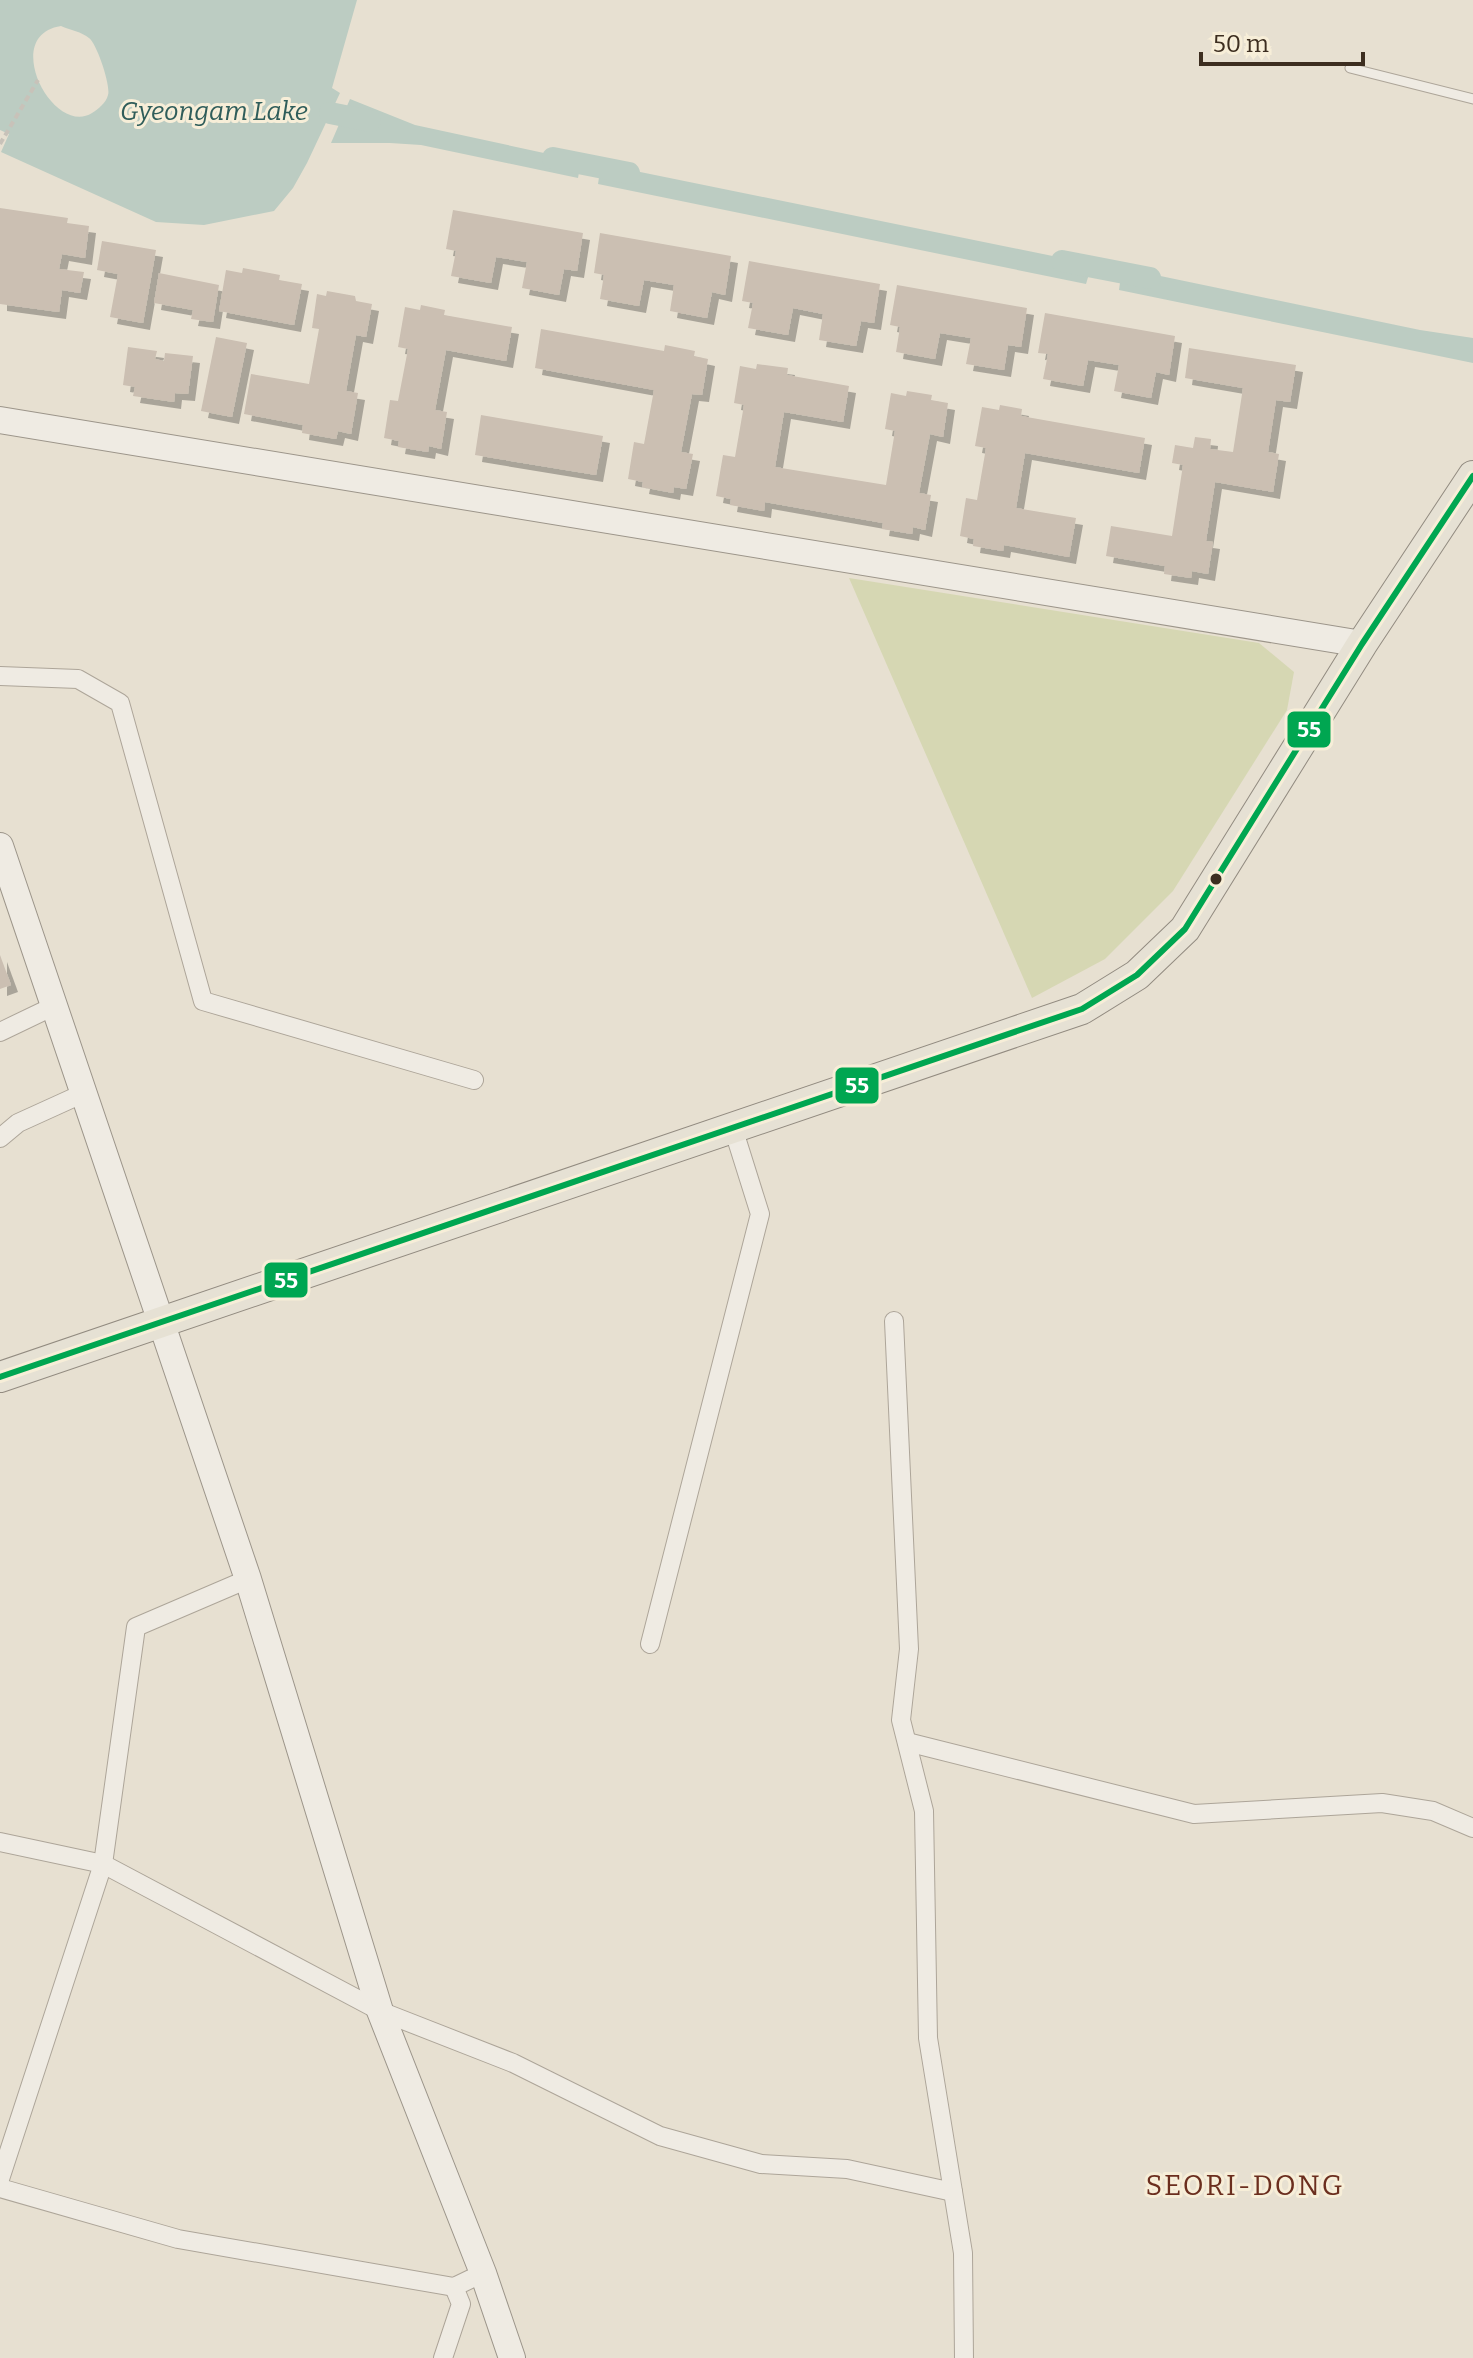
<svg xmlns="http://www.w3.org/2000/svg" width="1473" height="2358" font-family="Bitter,serif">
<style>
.green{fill:#d6d7b3}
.water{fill:#bcccc2;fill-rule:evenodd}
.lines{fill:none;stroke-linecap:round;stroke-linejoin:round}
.canal{stroke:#bcccc2;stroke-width:22}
.building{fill:#cbbfb2;filter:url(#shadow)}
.lane-casing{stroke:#ada599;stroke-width:11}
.street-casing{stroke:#ada599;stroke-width:20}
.secondary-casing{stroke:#9c958a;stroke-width:28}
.primary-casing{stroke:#928b80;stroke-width:32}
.path{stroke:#c8c2b9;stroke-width:4;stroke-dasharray:6 4;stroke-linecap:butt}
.lane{stroke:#efebe3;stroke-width:9}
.street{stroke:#efebe3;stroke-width:18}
.secondary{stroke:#efebe3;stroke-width:26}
.primary{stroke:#e6e1d4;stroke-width:30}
.bus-1-casing{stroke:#f7eed8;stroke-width:12}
.bus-1{stroke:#00a651;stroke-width:6}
.bus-dot{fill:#3d2e20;stroke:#f7eed8;stroke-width:3}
.labels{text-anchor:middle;stroke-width:6;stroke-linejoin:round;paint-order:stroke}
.water-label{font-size:26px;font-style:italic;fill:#2f5d5a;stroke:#f7eed8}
.quarter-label{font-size:28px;letter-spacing:2px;fill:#6b2e1e;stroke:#f7eed8}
.line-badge{stroke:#f7eed8;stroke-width:3}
.badge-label{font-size:22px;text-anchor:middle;font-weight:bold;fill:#fff}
</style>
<defs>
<filter id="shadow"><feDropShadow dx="7" dy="7" stdDeviation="0" flood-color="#0004"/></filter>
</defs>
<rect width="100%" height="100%" fill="#e7e0d1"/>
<polygon class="green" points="849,578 1259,643 1294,672 1287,710 1173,891 1105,959 1032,998"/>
<g class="water">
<path d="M 0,0 L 357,0 L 332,88 L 340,93 L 307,163 L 293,188 L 274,211 L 204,225 L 156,222 L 1,152 L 9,134 L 0,130 ZM 61,26 C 70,30 82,32 89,38 C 97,44 111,86 108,95 C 106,103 98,109 92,113 C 53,137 0,35 61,26 Z"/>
<polygon points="350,99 415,125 581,161 578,178 421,145 390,143 331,143"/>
<polygon points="601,164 1092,264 1086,284 598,184"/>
<polygon points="1122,268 1420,330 1473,338 1473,363 1119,290"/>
</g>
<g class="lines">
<g class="canal">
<polyline points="330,113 370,121"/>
<polyline points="553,158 629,173"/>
<polyline points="1062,261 1150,278"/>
</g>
</g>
<g class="building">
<polygon points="0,208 68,218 67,223 89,226 85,258 62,254 59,269 84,272 80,293 62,290 59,312 0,304"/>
<polygon points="453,210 583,233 577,271 564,269 559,295 522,288 527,262 496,257 491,283 451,276 456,251 446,249"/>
<polygon points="600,233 731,256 725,295 712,292 707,318 670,311 674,285 644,280 639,306 600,299 604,275 594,273"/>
<polygon points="102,241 156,250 143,323 110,317 118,274 97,270"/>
<polygon points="749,261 880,284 874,323 861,321 856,346 819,340 823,314 793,308 788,335 748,328 753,303 742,301"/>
<polygon points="243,268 280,275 279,280 302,284 294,325 219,311 226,270 242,273"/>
<polygon points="159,273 219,285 213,322 191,319 193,310 154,303"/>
<polygon points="897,285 1027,308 1021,347 1008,345 1004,370 966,364 971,338 940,333 935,359 896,352 900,327 890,325"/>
<polygon points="327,291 355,296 356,301 372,304 366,337 356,335 346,391 358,393 351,434 338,431 336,439 302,433 303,425 244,414 251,374 309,384 319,329 312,328 317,294 326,296"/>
<polygon points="421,305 445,310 444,315 512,327 506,361 446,350 435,410 447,412 441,449 429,446 428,452 398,447 399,441 384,438 390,400 398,401 408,349 398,347 405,307 420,310"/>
<polygon points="1045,313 1175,336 1169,375 1156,372 1151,398 1114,391 1119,365 1088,360 1083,386 1043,379 1048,354 1038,353"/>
<polygon points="541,329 664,351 665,345 695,351 694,356 708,359 702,395 692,394 681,452 693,454 686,489 674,487 673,493 642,487 643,482 628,479 634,442 644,444 654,390 535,368"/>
<polygon points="216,337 247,343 232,417 201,411"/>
<polygon points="128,347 157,351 155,359 164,361 165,353 193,356 188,394 175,393 174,402 133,396 135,387 123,385"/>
<polygon points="1189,348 1296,365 1290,402 1276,400 1268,452 1279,454 1273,492 1215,482 1206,541 1213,542 1208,574 1192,571 1191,578 1164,574 1165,566 1106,556 1111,526 1172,536 1183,465 1172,463 1175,445 1193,448 1195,437 1211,439 1210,449 1233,452 1243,388 1185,378"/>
<polygon points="757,364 788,368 787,375 849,386 843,422 784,412 775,467 886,485 895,431 885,429 891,393 906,396 907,391 932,395 931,400 948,403 943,437 930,434 919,493 931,495 925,530 913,527 912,534 882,529 883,523 765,502 764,511 730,505 731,499 716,496 723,455 735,457 744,405 734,403 740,366 756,369"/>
<polygon points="1000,405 1022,409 1021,416 1145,438 1139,473 1025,453 1016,508 1076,518 1069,557 1004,545 1003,551 973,546 974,539 960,536 966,498 977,500 986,448 975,446 982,407 999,410"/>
<polygon points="481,415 603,436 596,475 475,455"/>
<polygon points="0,955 11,985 0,989"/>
</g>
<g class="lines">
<g class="lane-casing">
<polyline id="lane" points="1350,68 1473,99"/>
</g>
<g class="street-casing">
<g id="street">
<polyline points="0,676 78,679 120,703 203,1001 474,1080"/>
<polyline points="0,1032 54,1006"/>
<polyline points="0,1138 18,1123 84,1093"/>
<polyline points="894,1321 909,1649 901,1720 924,1811 928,2038 963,2253 964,2358"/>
<polyline points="650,1644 760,1214 733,1128"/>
<polyline points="907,1742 1194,1814 1382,1803 1433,1811 1473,1828"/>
<polyline points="0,1842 103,1864 380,2011 513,2063 660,2136 761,2164 847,2169 953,2192"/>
<polyline points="0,2179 103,1864 136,1627 248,1579"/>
<polyline points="0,2188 178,2239 454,2287 483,2273"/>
<polyline points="443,2358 461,2304 454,2287"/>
</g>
</g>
<g class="secondary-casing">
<g id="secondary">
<polyline points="0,420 1362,644"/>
<polyline points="0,846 248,1579 380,2011 483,2273 512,2358"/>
</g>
</g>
<g class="primary-casing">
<polyline id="primary" points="0,1377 1082,1009 1137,975 1185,929 1362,644 1473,476"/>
</g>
<polyline class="path" points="0,144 38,80"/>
<use href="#lane" class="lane"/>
<use href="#street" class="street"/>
<use href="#secondary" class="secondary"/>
<use href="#primary" class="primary"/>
<g class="bus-1-casing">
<polyline id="bus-1" points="0,1377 1082,1009 1137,975 1185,929 1362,644 1473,476"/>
</g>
<use href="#bus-1" class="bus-1"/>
</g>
<circle class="bus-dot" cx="1216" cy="879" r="7"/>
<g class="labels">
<g class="water-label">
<text x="214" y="120">Gyeongam Lake</text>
</g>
<g class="quarter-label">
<text x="1245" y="2195">SEORI-DONG</text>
</g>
</g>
<g class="line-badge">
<rect x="1286" y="710" width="46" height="39" rx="8" fill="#00a651"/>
<rect x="834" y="1066" width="46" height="39" rx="8" fill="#00a651"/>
<rect x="263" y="1261" width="46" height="38" rx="8" fill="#00a651"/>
</g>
<g class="badge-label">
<text x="1309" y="737">55</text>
<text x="857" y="1093">55</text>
<text x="286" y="1288">55</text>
</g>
<path d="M1201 52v12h162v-12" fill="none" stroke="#3d2e20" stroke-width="4"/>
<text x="1213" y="52" font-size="24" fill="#3d2e20" stroke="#f7eed8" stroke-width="6" paint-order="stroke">50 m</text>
</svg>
